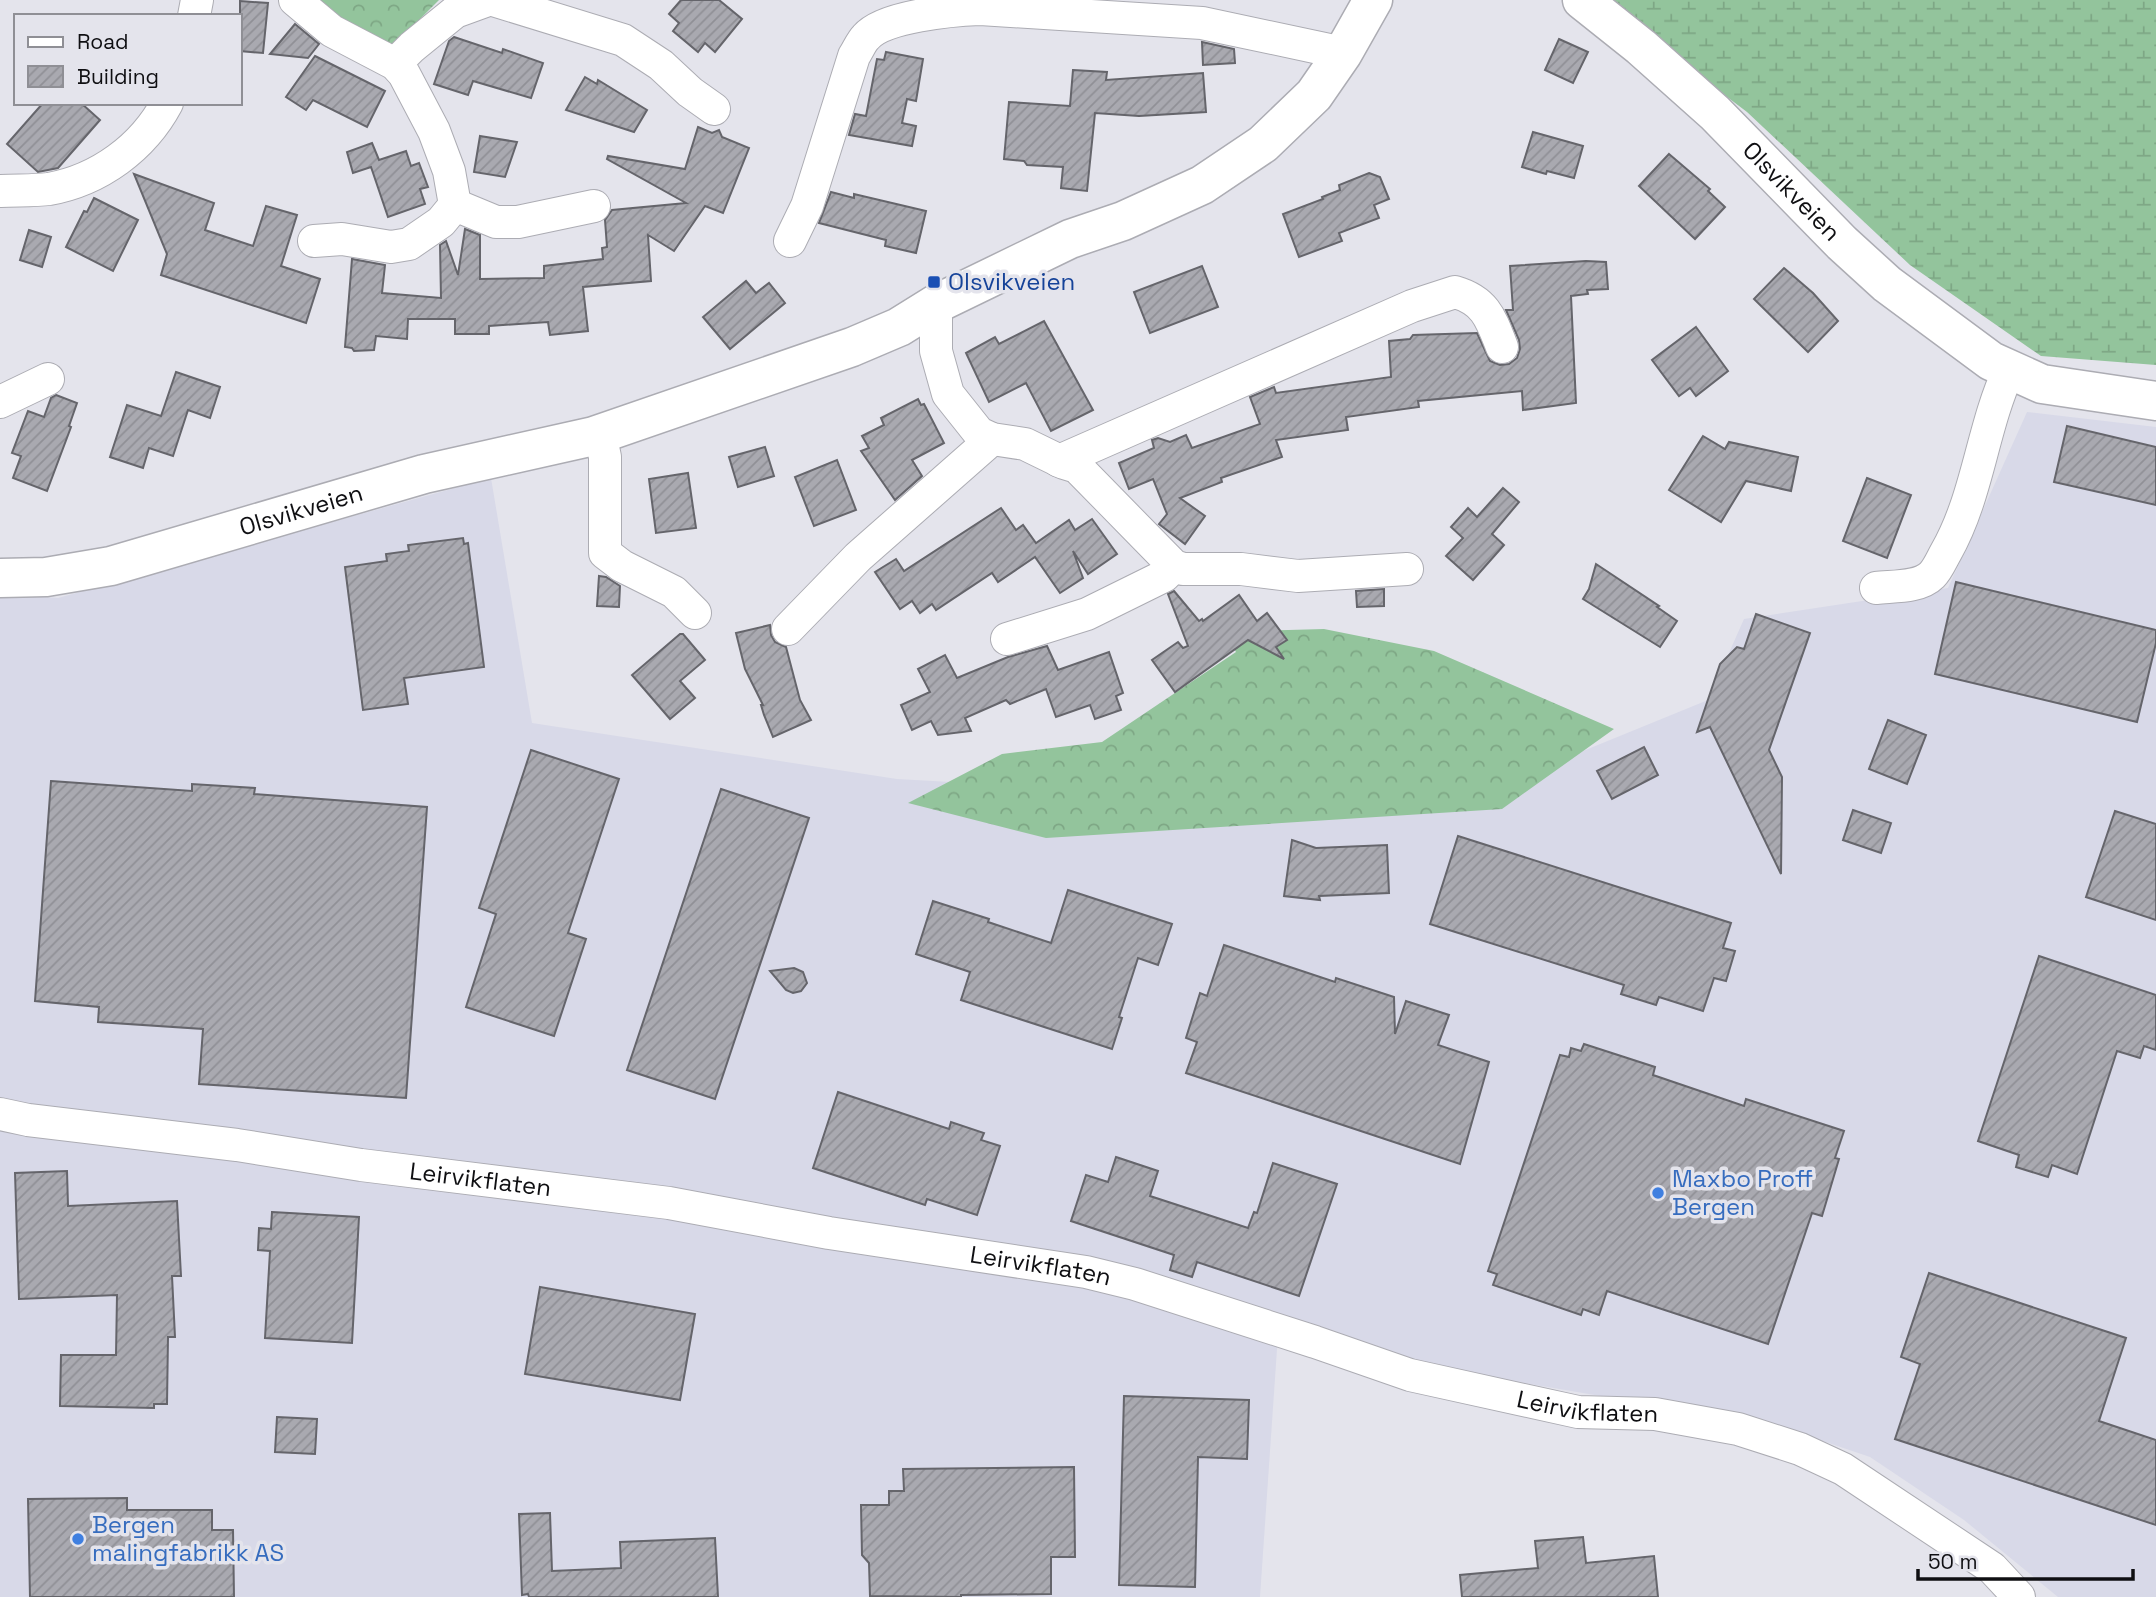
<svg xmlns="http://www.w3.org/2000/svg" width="2156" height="1597" font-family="'Space Grotesk',sans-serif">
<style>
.built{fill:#d8d9e8}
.forest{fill:url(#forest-crowns)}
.wetland{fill:url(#wetland-marsh)}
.building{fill:url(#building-hatch);stroke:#65656b;stroke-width:2}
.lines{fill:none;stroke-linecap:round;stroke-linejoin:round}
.street-casing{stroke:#acacb3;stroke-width:34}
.secondary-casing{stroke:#acacb3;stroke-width:41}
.street{stroke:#fff;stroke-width:32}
.secondary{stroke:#fff;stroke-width:38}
.transit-dot{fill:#1a4fb4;stroke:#e4e4ec;stroke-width:2.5}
.shop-dot{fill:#3f7fe0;stroke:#e4e4ec;stroke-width:2.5}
.labels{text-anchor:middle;stroke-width:7;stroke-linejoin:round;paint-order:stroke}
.street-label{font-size:24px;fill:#0f0f12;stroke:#e4e4ec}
.transit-label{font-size:24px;fill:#164399;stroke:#e4e4ec;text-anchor:start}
.shop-label{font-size:24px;fill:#366cbe;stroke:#e4e4ec;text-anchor:start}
</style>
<defs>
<pattern id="forest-crowns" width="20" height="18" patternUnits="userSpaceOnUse" patternTransform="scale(1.75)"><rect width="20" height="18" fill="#93c49c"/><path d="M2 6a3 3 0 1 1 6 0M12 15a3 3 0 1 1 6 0" fill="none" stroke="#7ea785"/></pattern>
<pattern id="wetland-marsh" width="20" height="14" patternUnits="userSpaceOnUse" patternTransform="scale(1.75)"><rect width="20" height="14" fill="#93c49c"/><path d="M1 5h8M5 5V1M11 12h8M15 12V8" fill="none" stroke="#7ea785"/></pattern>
<pattern id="building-hatch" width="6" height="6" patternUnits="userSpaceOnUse" patternTransform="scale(1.75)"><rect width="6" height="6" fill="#a9a9b0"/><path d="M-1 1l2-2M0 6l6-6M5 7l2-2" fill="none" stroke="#909096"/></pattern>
</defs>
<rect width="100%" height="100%" fill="#e4e4ec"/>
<polygon class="built" points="2027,412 2156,427 2156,1597 2058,1597 1964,1520 1870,1457 1811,1437 1754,1422 1447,1370 1279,1320 1260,1597 0,1597 0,594 58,598 491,478 532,723 897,779 1441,809 1708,700 1744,619 1948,588"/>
<g class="forest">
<polygon points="307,0 439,0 383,56"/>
<polygon points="1324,629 1434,651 1614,729 1502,809 1046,838 908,803 1002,754 1102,742 1236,652 1224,632"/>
</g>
<polygon class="wetland" points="1599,0 2156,0 2156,365 2041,356 1910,265 1747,112"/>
<g class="building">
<polygon points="681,0 719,0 742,19 715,52 705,43 698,52 673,31 679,23 669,14"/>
<polygon points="240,1 268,3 263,53 240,51"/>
<polygon points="295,24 319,44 308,58 270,54"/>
<polygon points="454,37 502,53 503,49 543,63 531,98 473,81 468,95 434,84 449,41"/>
<polygon points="1559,39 1588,52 1573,83 1545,70"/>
<polygon points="1202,42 1234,49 1235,63 1203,65"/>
<polygon points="886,52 923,59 916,101 907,99 902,123 916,126 912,146 849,135 855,114 866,116 877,59 884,60"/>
<polygon points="315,56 385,91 367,127 313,100 306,110 286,97"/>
<polygon points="1073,70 1107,72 1106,80 1203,73 1206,112 1139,116 1095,113 1087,191 1061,188 1063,167 1027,165 1024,161 1004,159 1009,102 1070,106"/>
<polygon points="585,77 597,84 598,80 647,110 634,132 566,110"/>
<polygon points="43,103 81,103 100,120 58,168 38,172 7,144"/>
<polygon points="698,127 712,133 719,130 722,137 749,148 723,213 705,206 674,251 648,235 651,281 583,287 588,331 550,335 548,322 489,326 489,334 455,334 455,319 408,319 407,339 376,336 374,350 354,351 352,348 345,347 352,259 385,265 382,293 441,298 440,245 446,241 458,275 465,229 480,235 480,279 544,278 544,266 603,259 602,248 607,247 605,220 612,210 686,203 607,159 608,156 685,169"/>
<polygon points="1533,132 1583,146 1574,178 1547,171 1546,174 1522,167"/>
<polygon points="480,136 517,142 505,177 474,172"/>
<polygon points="372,143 379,160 406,151 411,166 419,163 428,187 420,189 425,204 388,217 371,167 353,173 347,152"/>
<polygon points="1669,154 1710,189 1708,191 1725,207 1695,239 1639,186"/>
<polygon points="1369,173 1380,177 1389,199 1374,205 1379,218 1339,233 1342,241 1299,257 1283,214 1323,199 1322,197 1340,190 1339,185"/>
<polygon points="134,174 214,203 205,230 253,246 266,206 297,215 281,266 320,279 306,323 161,275 167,254"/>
<polygon points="831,192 854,198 854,194 926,211 916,253 885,246 886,240 819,223"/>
<polygon points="94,198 138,220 113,271 66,247 84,211 87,212"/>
<polygon points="29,230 51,237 42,267 20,260"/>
<polygon points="1586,261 1606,262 1608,289 1587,290 1588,294 1571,296 1576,403 1523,410 1522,391 1418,401 1419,407 1346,417 1348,430 1276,440 1282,457 1221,478 1222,482 1180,498 1205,516 1185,544 1159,524 1167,514 1153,479 1129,489 1119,463 1154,448 1152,440 1158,438 1170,442 1186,435 1192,448 1260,424 1250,397 1274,387 1276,393 1391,377 1389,341 1410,339 1413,335 1477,333 1490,361 1500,365 1509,364 1517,358 1520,349 1519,340 1506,310 1513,310 1510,266"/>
<polygon points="1202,266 1218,307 1150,333 1134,292"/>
<polygon points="1784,268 1813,293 1838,321 1808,352 1754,299"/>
<polygon points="746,281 756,293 769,283 785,303 730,349 703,317"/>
<polygon points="1044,321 1093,410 1051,431 1026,383 989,402 966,353 995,337 999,344"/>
<polygon points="1696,327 1728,371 1696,396 1690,388 1679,396 1652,360"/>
<polygon points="176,372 220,387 210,418 188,410 173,456 149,448 143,468 110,457 127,405 161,416"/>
<polygon points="56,395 77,403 69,426 71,427 47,491 13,478 21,456 12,453 28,411 44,417 51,398"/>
<polygon points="918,399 921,405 924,404 944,443 912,460 922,476 895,500 861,451 869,448 862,436 884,425 881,418"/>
<polygon points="2067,426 2156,447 2156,505 2054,482"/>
<polygon points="1703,436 1725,449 1729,442 1798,457 1791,491 1746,481 1721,522 1669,490"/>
<polygon points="765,447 774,476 738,487 729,457"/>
<polygon points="837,460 856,510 814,526 795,477"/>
<polygon points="688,473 696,528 656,533 649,479"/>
<polygon points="1867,478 1911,495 1887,558 1843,541"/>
<polygon points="1503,488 1519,502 1492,534 1504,545 1473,580 1446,556 1463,538 1451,527 1468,508 1477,517"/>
<polygon points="1001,508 1016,530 1023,525 1036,543 1069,520 1075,530 1092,519 1117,554 1088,574 1073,551 1083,578 1060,593 1035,557 998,582 992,573 936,610 932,604 920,613 912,601 900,609 875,572 896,559 904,571"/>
<polygon points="463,538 464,544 468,543 484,667 404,678 408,704 363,710 345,567 387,561 386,554 409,551 408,545"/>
<polygon points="1596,564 1659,606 1657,607 1677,621 1660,647 1583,599 1589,589"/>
<polygon points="599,576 606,577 620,586 619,607 597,606"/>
<polygon points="1956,582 2156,630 2156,643 2137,722 1935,674"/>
<polygon points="1384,589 1384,606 1357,607 1356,591"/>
<polygon points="1174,591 1199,621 1202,619 1203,621 1239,595 1257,621 1267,613 1287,640 1276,647 1284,659 1248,640 1175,692 1152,660 1178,642 1183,648 1188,646 1168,594"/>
<polygon points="1756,614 1810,633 1769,750 1782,777 1781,874 1710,727 1697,732 1720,664 1737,647 1744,649"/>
<polygon points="770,625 771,635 775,642 786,647 800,700 811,720 773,737 764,715 761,705 763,705 745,669 736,633"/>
<polygon points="680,634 683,634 705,660 680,681 695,698 670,719 632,675"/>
<polygon points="1047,646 1058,670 1109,652 1123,693 1116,696 1121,710 1095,719 1090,705 1056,717 1046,689 1010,704 1006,700 965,718 971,731 938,735 931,721 912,730 901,705 930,692 918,669 945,655 957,678 1008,657"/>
<polygon points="1888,720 1926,735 1907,784 1869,769"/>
<polygon points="1644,747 1658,775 1612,799 1597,771"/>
<polygon points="531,750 619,779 568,933 586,939 554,1036 466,1007 496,914 479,908"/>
<polygon points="51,781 192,791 192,784 255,788 254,794 427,807 406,1098 199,1084 203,1029 98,1022 99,1007 35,1001"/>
<polygon points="721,789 809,818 715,1099 627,1070"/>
<polygon points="1853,810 1891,823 1881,853 1843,840"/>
<polygon points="2115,811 2156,824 2156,920 2086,897"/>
<polygon points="1458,836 1731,923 1723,948 1735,951 1726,981 1714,978 1703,1011 1659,997 1656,1005 1621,994 1624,985 1430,924"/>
<polygon points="1292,840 1316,848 1387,845 1389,893 1319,896 1320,900 1284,896"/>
<polygon points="1068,890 1172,924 1158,965 1138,958 1119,1017 1122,1018 1112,1049 961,1000 970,972 916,954 933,901 989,919 988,922 1051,943"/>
<polygon points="1224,945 1335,982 1336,978 1394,997 1395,1034 1406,1001 1449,1015 1438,1045 1489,1062 1460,1164 1186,1073 1197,1042 1186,1038 1200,993 1207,996"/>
<polygon points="2039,956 2156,995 2156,1050 2144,1046 2140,1058 2117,1051 2077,1174 2052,1165 2048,1177 2016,1167 2019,1155 1978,1141"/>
<polygon points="794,968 803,972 807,983 801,991 793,993 786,990 770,971"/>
<polygon points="1584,1044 1655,1067 1653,1075 1744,1106 1746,1099 1844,1131 1835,1158 1839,1159 1822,1216 1812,1213 1768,1344 1607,1291 1599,1315 1583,1309 1581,1315 1493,1285 1497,1274 1488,1271 1560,1055 1569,1057 1571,1048 1581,1051"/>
<polygon points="838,1092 949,1129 951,1122 984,1133 981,1140 1000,1146 977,1215 927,1199 925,1205 813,1168"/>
<polygon points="1116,1157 1158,1171 1150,1196 1248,1228 1254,1212 1257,1213 1273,1163 1337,1184 1299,1296 1197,1262 1192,1277 1170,1270 1174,1255 1071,1221 1086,1175 1108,1182"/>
<polygon points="67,1171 68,1206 177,1201 181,1276 172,1276 175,1337 168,1337 167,1404 154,1404 154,1408 60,1406 61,1355 116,1355 117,1295 19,1299 15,1173"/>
<polygon points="272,1212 359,1217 352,1343 265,1338 270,1251 258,1250 259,1228 271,1229"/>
<polygon points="1929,1273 2126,1338 2099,1421 2156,1440 2156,1525 1895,1439 1920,1364 1901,1357"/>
<polygon points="540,1287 695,1314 680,1400 525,1374"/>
<polygon points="1124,1396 1249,1400 1247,1459 1198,1457 1195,1587 1119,1585"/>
<polygon points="277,1417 317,1419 315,1454 275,1452"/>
<polygon points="1074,1467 1075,1557 1051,1557 1051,1594 961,1595 961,1597 870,1596 869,1563 862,1555 861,1505 889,1505 889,1491 904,1491 903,1469"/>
<polygon points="127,1498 127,1510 212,1510 212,1530 233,1530 234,1597 30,1597 28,1499"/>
<polygon points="550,1513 552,1571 621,1568 620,1542 715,1538 718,1597 529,1597 528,1594 522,1595 519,1514"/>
<polygon points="1583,1537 1586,1563 1654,1556 1658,1597 1462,1597 1460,1575 1538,1568 1535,1541"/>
</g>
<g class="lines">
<g class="street-casing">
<g id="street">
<polyline points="295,0 332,31 395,64 404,74 434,131 449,171 455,205 441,222 409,244 391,247 342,239 314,241"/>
<polyline points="493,0 623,40 661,65 690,92 714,109"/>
<polyline points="194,16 197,0"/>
<polyline points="395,64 412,47 455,12 488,0"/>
<path d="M 0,191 C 16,190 33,191 49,189 C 99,180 143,148 167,103"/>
<polyline points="455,205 496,222 518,222 594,206"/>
<path d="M 790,241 L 807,206 L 854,56 C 858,50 861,42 866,37 C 884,16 953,10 980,9 L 1202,23 L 1343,53"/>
<polyline points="936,304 936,351 948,394 979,433 992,439 1025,444 1064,463 1077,467 1174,566 1183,569 1241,569 1298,576 1407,569"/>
<polyline points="0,402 48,379"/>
<polyline points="600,433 605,457 605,553 622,566 674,592 695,613"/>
<path d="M 1059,461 L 1412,306 L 1455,292 C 1486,301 1491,319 1502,347"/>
<path d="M 1876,588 C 1893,586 1919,588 1932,575 C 1938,569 1942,559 1946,552 C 1978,496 1982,428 2009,370"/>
<polyline points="788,629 858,557 992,439"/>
<polyline points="1007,639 1087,614 1164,576 1174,566"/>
<path id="s1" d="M 0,1114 L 28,1120 L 237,1145 L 361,1165 L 669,1203 L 829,1233 L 1086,1272 L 1135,1284 L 1315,1342 L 1410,1375 L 1578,1412 L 1655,1414 L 1738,1429 L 1800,1449 L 1843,1469 L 1992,1568 L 2019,1597"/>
</g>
</g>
<g class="secondary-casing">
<g id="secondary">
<path id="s2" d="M 1582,0 L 1641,47 L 1715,113 L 1842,243 L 1887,284 L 1991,361 L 2042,384 L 2156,401"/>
<path id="s3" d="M 0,578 L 46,577 L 111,566 L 424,474 L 594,436 L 852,347 L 899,327 L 936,304 L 1070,239 L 1123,221 L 1202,185 L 1263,144 L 1314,95 L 1343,53 L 1373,0"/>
</g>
</g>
<use href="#street" class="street"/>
<use href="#secondary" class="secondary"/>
</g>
<rect class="transit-dot" x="927" y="275" width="14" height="14" rx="3.5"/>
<g class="shop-dot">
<circle cx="1658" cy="1193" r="7"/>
<circle cx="78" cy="1539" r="7"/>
</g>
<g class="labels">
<g class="street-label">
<text dy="8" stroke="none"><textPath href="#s2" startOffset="284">Olsvikveien</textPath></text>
<text dy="8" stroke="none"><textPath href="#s3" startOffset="310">Olsvikveien</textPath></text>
<text dy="8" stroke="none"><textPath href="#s1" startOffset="485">Leirvikflaten</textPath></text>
<text dy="8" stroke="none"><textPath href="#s1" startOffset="1052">Leirvikflaten</textPath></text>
<text dy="8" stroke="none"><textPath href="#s1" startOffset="1619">Leirvikflaten</textPath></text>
</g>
<g class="transit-label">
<text x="948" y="290">Olsvikveien</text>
</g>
<g class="shop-label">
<text x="1672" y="1187">Maxbo Proff<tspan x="1672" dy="28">Bergen</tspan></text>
<text x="92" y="1533">Bergen<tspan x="92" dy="28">malingfabrikk AS</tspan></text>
</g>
</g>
<rect x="14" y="14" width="228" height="91" fill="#e4e4ec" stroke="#8f8f95" stroke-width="2"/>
<rect x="28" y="37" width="35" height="10" fill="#ffffff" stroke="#8f8f95" stroke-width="2"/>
<text x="77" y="49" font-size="21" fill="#0f0f12">Road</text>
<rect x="28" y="66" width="35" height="21" fill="url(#building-hatch)" stroke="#8f8f95" stroke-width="2"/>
<text x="77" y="84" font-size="21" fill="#0f0f12">Building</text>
<path d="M1918 1569v10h215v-10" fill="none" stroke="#0f0f12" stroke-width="3.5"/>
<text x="1928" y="1569" font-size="21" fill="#0f0f12" stroke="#e4e4ec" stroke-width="5" paint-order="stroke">50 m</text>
</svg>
